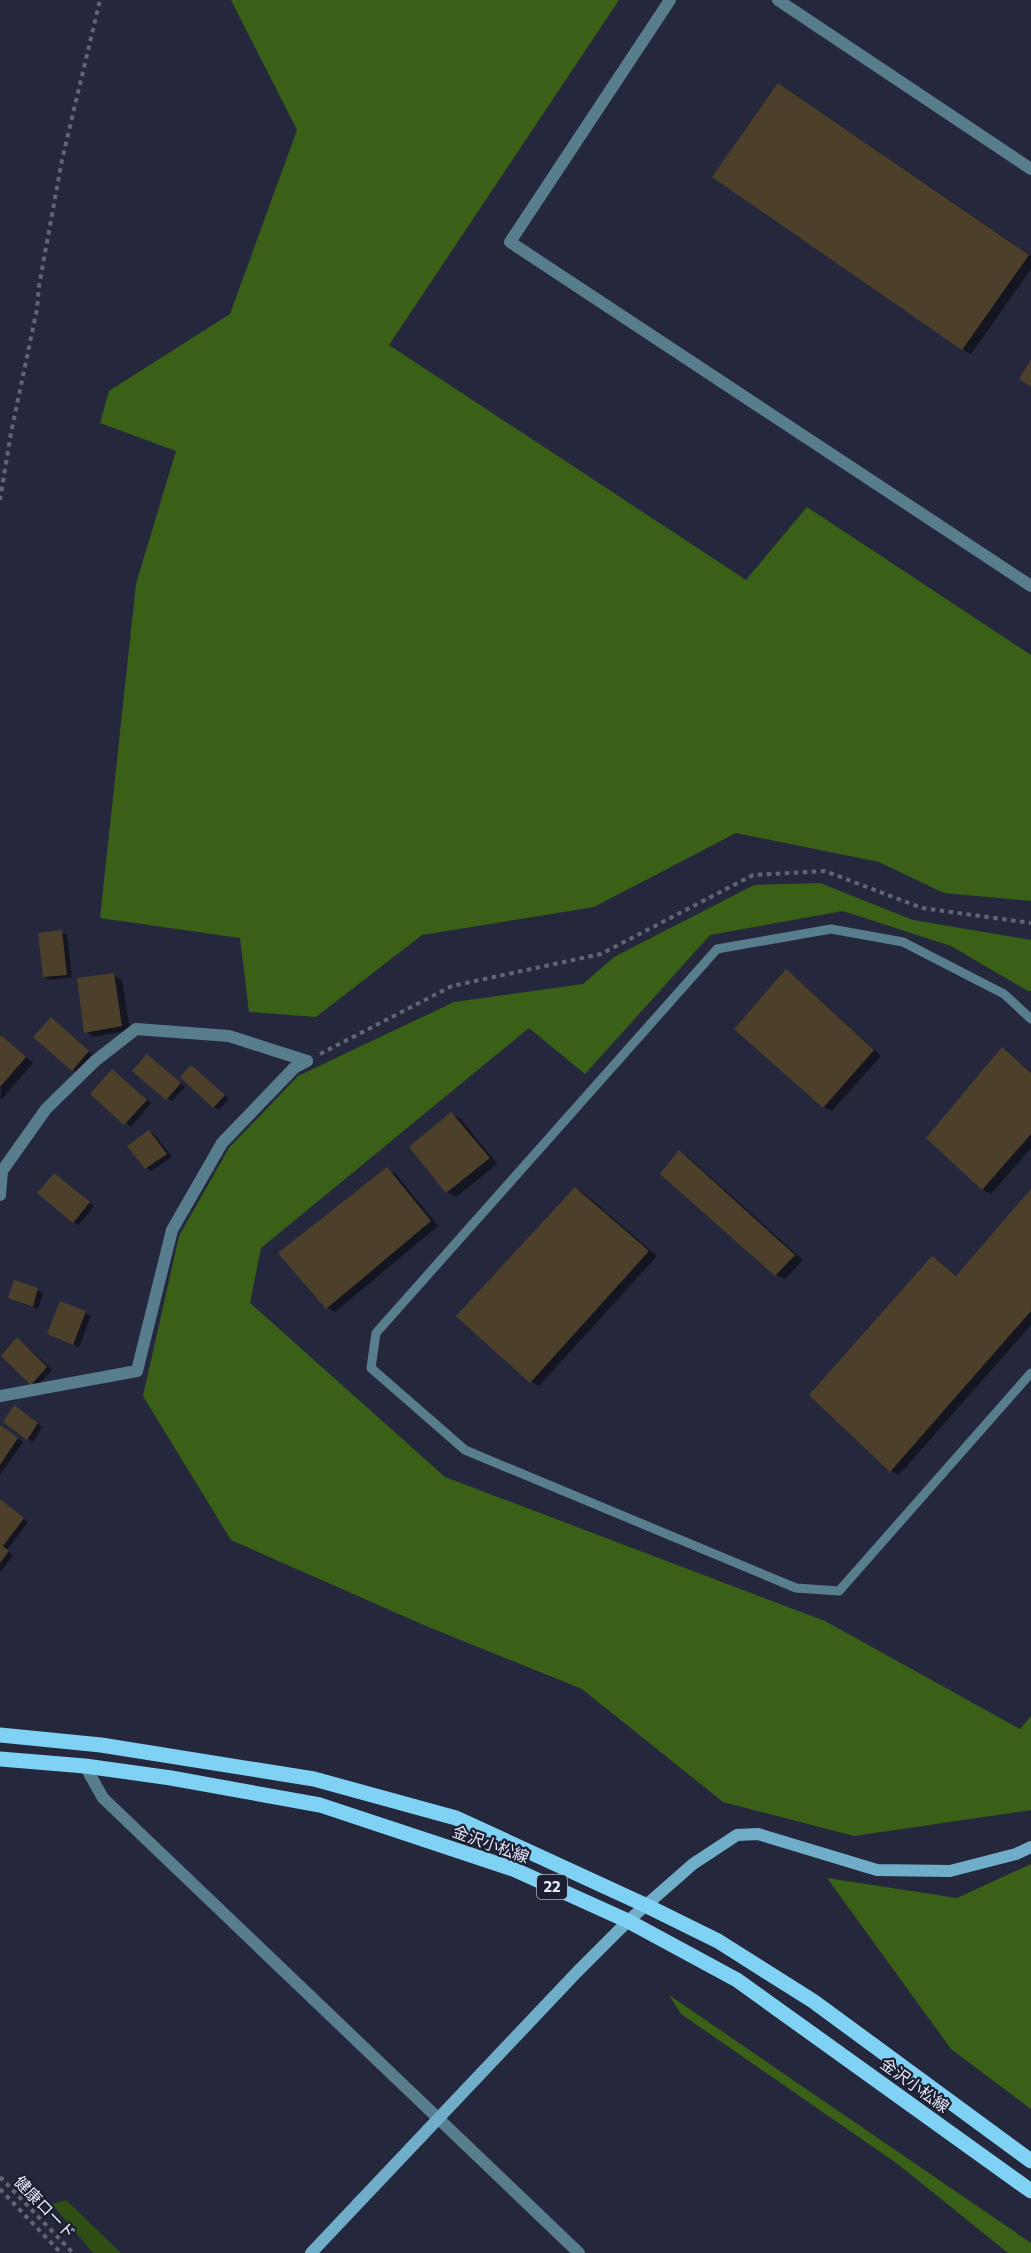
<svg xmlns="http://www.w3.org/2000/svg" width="1031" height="2253" font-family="Commissioner,'Noto Sans JP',sans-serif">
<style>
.green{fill:#2f4e14}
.forest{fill:#3a6017}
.shadow{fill:#0007}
.building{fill:#4d402b}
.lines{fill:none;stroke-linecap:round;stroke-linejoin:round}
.path{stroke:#616476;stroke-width:4;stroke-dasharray:4.5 4.5;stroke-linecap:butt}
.lane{stroke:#587e8e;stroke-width:9}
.street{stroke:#587e8e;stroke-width:12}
.secondary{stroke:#6fadc8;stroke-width:12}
.primary{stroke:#80d2f5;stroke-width:15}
.labels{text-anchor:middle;stroke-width:4.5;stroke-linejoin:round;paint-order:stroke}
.shield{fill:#1c1e32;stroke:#abaebd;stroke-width:1.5}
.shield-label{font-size:15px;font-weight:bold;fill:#e8ebf9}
.street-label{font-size:16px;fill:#e8ebf9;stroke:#1c1e32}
</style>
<rect width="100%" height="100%" fill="#25283c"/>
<polygon class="green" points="66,2200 121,2253 93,2253 52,2204"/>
<g class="forest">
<polygon points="231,0 619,0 389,345 746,580 807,507 1031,655 1031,901 944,893 879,862 736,833 594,907 422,935 316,1017 249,1012 240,938 100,918 136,584 176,451 100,423 109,391 230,314 297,130"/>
<polygon points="820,883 913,920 1031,940 1031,991 1028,991 951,946 843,911 710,935 585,1074 529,1028 261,1248 250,1303 445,1477 825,1621 1020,1729 1031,1716 1031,1810 854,1836 723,1802 582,1689 426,1626 231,1540 143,1396 179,1236 229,1148 298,1076 454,1002 583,984 614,957 754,885"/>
<polygon points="1031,1864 1031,2109 951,2049 827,1878 957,1898"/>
<polygon points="669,1995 1031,2243 1031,2253 1008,2253 899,2165 681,2014"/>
</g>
<g class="shadow">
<polygon points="787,89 1031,256 1031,269 971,354 962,349"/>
<polygon points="62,932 67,935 72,977 49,980 44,976"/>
<polygon points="786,971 794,976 881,1056 832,1111 824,1107"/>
<polygon points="114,975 122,980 130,1030 94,1037 86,1032"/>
<polygon points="51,1019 93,1055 78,1073 73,1070"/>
<polygon points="2,1037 33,1063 1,1100 0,1039"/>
<polygon points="1002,1048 1031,1072 1031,1148 991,1194 982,1189"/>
<polygon points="153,1059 185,1087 172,1101 167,1098"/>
<polygon points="192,1067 229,1099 219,1110 214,1107"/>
<polygon points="117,1074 151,1103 131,1127 92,1094"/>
<polygon points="451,1114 460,1118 497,1164 456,1197 447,1192"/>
<polygon points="149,1131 155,1135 172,1157 151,1171 146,1168"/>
<polygon points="680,1152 688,1157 803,1260 785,1279 776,1275"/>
<polygon points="387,1169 396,1174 438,1226 335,1312 327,1307"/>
<polygon points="59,1177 94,1206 79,1225 73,1222"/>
<polygon points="576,1188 584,1193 657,1256 539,1386 531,1381"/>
<polygon points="1031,1191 1031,1325 899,1475 891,1471 933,1258 958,1277"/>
<polygon points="37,1290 43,1293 38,1309 15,1301"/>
<polygon points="85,1313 91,1316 79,1347 54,1337"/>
<polygon points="18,1338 52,1370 37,1387 3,1355"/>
<polygon points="20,1410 42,1427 33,1442 28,1439"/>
<polygon points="0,1427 23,1442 0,1475"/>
<polygon points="0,1500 28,1522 7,1550 13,1555 0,1573"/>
</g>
<g class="building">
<polygon points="778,83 1029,255 962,350 712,177"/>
<polygon points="1031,360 1031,387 1019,379"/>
<polygon points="62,930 67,975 43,977 38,933"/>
<polygon points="786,969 874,1050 823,1108 734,1029"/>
<polygon points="114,973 122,1026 84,1033 77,978"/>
<polygon points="51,1017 89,1051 72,1071 33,1037"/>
<polygon points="1,1035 26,1057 0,1087 0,1037"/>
<polygon points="1002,1047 1031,1073 1031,1134 982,1190 926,1138"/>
<polygon points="147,1054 181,1083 166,1100 132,1071"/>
<polygon points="191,1065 225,1095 213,1108 180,1077"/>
<polygon points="112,1069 147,1100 124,1125 90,1094"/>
<polygon points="451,1112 490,1158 446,1193 409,1147"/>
<polygon points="149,1130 167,1154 145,1169 127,1146"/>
<polygon points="679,1150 795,1255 775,1276 660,1174"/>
<polygon points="387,1167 431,1221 326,1309 278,1253"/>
<polygon points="54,1173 90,1202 73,1223 37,1193"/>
<polygon points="575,1187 649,1251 530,1383 456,1316"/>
<polygon points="1031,1189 1031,1311 890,1472 809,1395 932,1256 956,1276"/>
<polygon points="14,1280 38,1288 33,1307 8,1298"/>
<polygon points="60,1301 86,1311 73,1345 47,1334"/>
<polygon points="17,1337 47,1367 31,1385 1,1356"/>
<polygon points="14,1405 38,1423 27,1440 3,1422"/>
<polygon points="0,1425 18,1438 0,1465"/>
<polygon points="0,1499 24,1518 3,1546 9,1551 0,1563"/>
</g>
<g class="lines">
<g class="path">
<polyline points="0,500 11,433 37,309 39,286 62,160 100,0"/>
<polyline points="320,1054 452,986 601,954 753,875 825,871 922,908 1031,923"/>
<polyline points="0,2177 73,2253"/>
<polyline points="0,2189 61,2253"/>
</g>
<polyline class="lane" points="1031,1019 1004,994 903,942 831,929 717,949 376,1333 371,1368 465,1450 796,1588 839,1591 1031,1373"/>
<g class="street">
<polyline points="670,0 510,242 1031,586"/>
<polyline points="778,0 1031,169"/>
<polyline points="0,1195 2,1171 46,1109 95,1061 136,1029 229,1036 307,1061"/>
<polyline points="0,1396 137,1371 172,1230 222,1143 294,1068 307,1061"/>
<polyline points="85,1766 103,1798 579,2253"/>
</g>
<polyline class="secondary" points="311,2253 577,1972 628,1921 693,1864 737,1835 758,1834 877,1870 950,1871 1016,1854 1031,1847"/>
<g class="primary">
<polyline points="0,1735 101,1745 314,1779 456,1818 645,1905 718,1941 813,2001 1031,2161"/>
<polyline points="0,1759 85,1766 171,1778 320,1805 513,1869 628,1921 737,1980 1031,2191"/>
</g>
</g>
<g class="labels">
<rect class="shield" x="537" y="1875" width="30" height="24" rx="4.5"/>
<g class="shield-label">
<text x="552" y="1892">22</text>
</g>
<g class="street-label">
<text transform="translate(491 1844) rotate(20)" y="6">金沢小松線</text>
<text transform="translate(915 2085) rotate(36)" y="6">金沢小松線</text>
<text transform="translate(45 2207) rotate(46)" y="6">健康ロード</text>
</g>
</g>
</svg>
